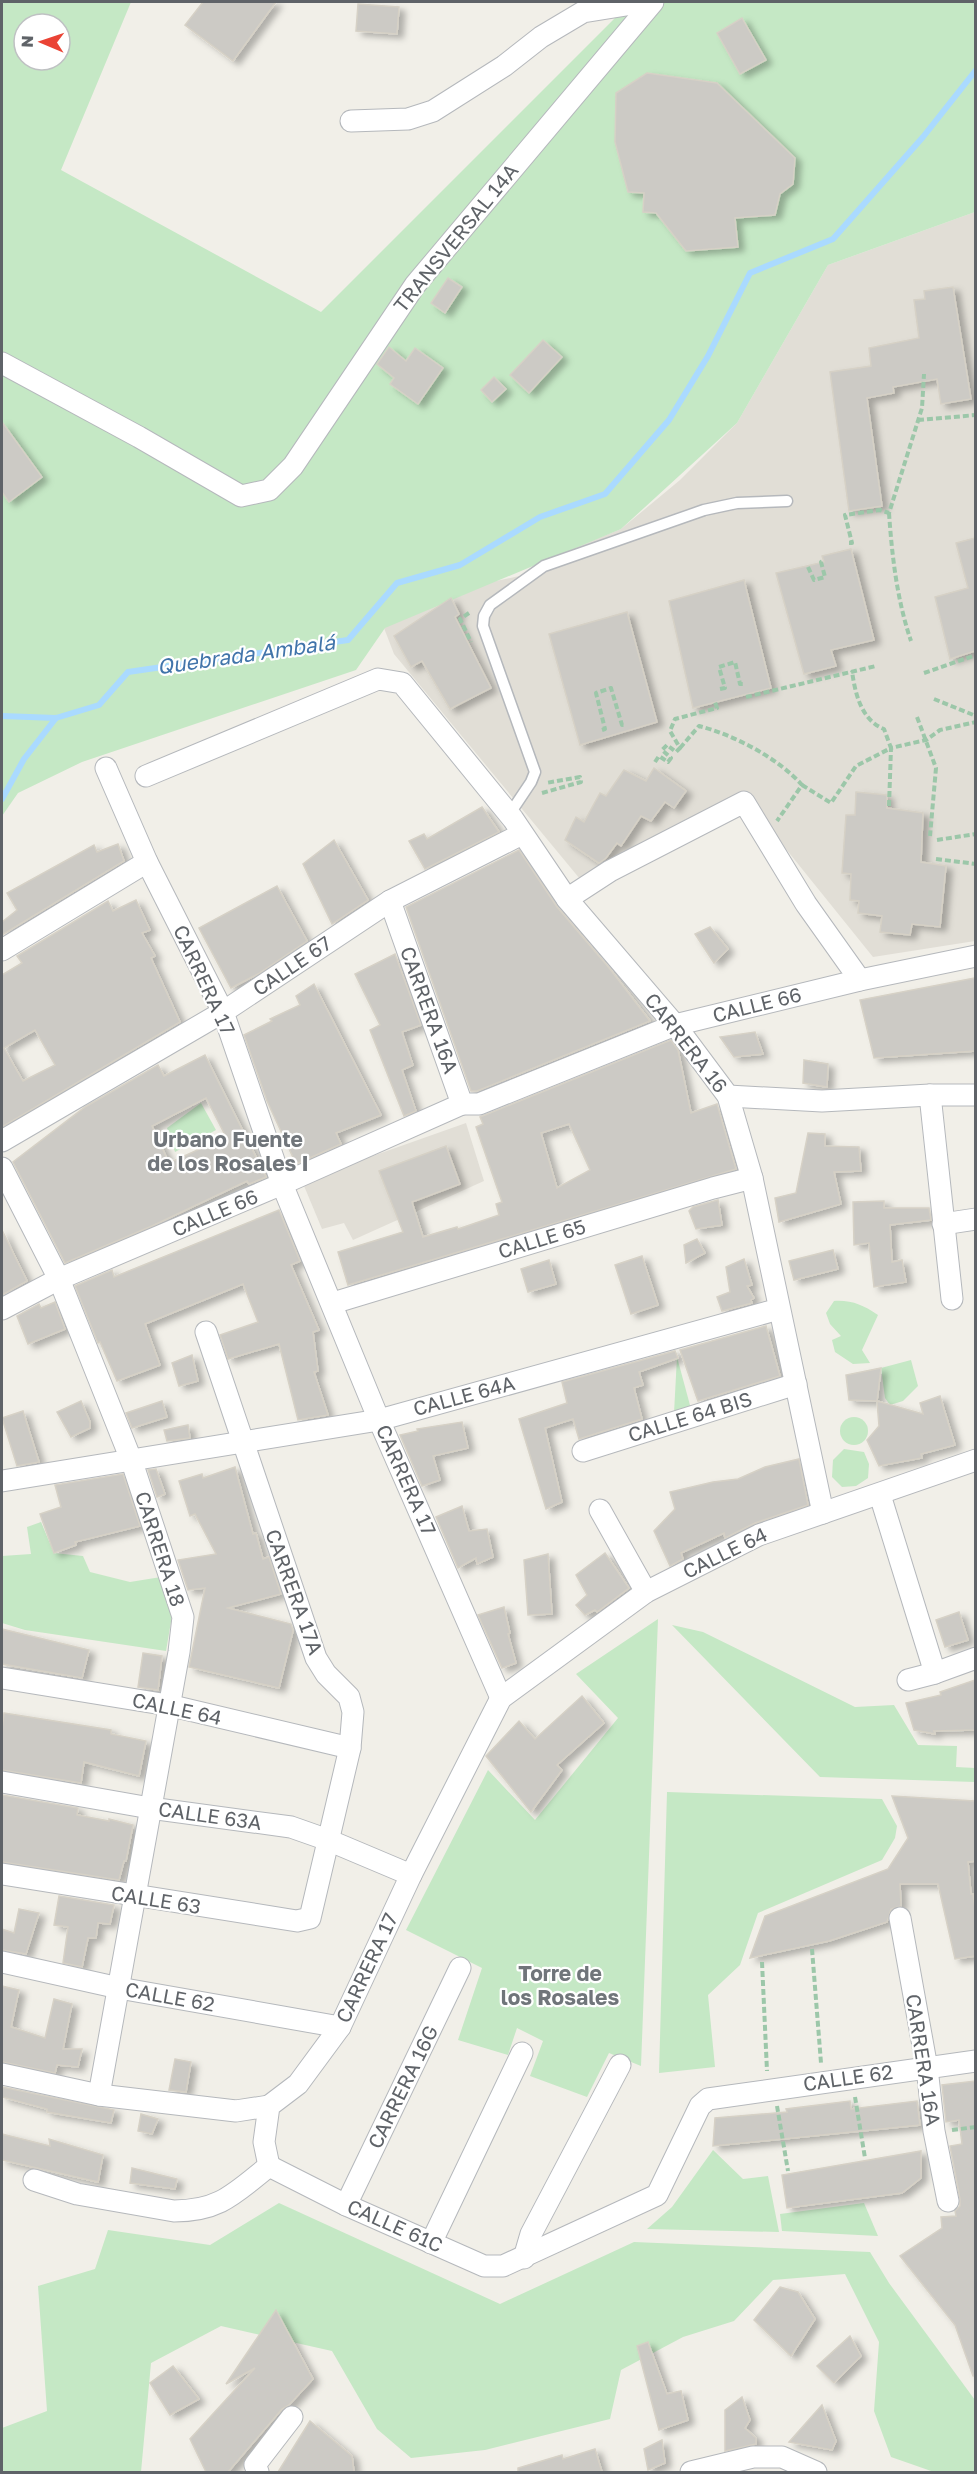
<svg xmlns="http://www.w3.org/2000/svg" width="977" height="2474" font-family="'Golos Text',sans-serif">
<style>
.education{fill:#e1ded6}
.green{fill:#c5e8c5;fill-rule:evenodd}
.lines{fill:none;stroke-linecap:round;stroke-linejoin:round}
.stream{stroke:#aadaff;stroke-width:6}
.building{fill:#cccac5;stroke:#d6d1c6;stroke-width:1.5;fill-rule:evenodd;filter:url(#shadow)}
.lane-casing{stroke:#b5b8bc;stroke-width:13}
.street-casing{stroke:#b5b8bc;stroke-width:23}
.path{stroke:#9cc7a9;stroke-width:4;stroke-dasharray:6 3;stroke-linecap:butt}
.lane{stroke:#fff;stroke-width:10}
.street{stroke:#fff;stroke-width:21}
.labels{text-anchor:middle;stroke-width:4.5;stroke-linejoin:round;paint-order:stroke}
.street-label{font-size:20px;fill:#5f6368;stroke:#fff}
.water-label{font-size:21px;font-style:italic;fill:#4174aa;stroke:#fff}
.neighbourhood-label{font-size:21px;font-weight:bold;fill:#70757a;stroke:#fff}
</style>
<defs>
<filter id="shadow"><feDropShadow dx="6" dy="4" stdDeviation="3" flood-color="#0004"/></filter>
</defs>
<rect width="100%" height="100%" fill="#f1efe8"/>
<g class="education">
<polygon points="975,212 975,941 873,957 753,808 580,879 394,654 384,628 459,589 538,572 574,548 621,529 680,480 737,423 828,265"/>
<polygon points="466,1123 484,1181 353,1240 344,1223 322,1229 302,1181"/>
</g>
<g class="green">
<path d="M 2,2 L 131,2 L 61,170 L 321,312 L 631,2 L 975,2 L 975,212 L 828,265 L 737,423 L 621,529 L 385,628 L 356,670 L 82,762 L 18,793 L 2,816 ZM 24,24 L 60,24 L 60,60 L 24,60 Z"/>
<polygon points="201,1103 216,1130 175,1152 167,1128"/>
<path d="M 834,1301 C 852,1300 863,1305 878,1315 L 862,1350 L 870,1363 L 853,1364 L 835,1352 L 832,1340 L 841,1336 L 830,1324 L 826,1313 Z"/>
<polygon points="677,1357 691,1409 674,1413"/>
<polygon points="911,1360 918,1386 903,1401 890,1405 885,1398 881,1368"/>
<circle cx="854" cy="1431" r="14"/>
<polygon points="844,1449 864,1452 869,1464 868,1478 856,1486 842,1487 832,1477 833,1460"/>
<polygon points="41,1522 54,1553 83,1556 90,1572 130,1582 161,1577 173,1610 166,1651 25,1630 2,1623 2,1556 31,1554 27,1527"/>
<polygon points="658,1619 641,2066 609,2053 587,2097 530,2076 543,2041 517,2028 508,2055 458,2040 482,1968 406,1930 488,1770 535,1820 618,1718 576,1674"/>
<polygon points="672,1625 703,1632 855,1707 894,1705 918,1745 957,1746 956,1767 975,1768 975,1782 820,1777"/>
<polygon points="667,1792 882,1799 897,1826 895,1838 882,1860 758,1913 740,1965 708,1995 715,2067 659,2073"/>
<polygon points="713,2150 743,2179 768,2176 779,2232 647,2229 672,2207"/>
<polygon points="279,2203 500,2304 634,2242 870,2252 889,2283 975,2400 975,2472 934,2472 891,2457 874,2411 879,2342 845,2274 773,2280 734,2321 683,2337 621,2370 610,2419 485,2450 411,2458 377,2429 332,2351 221,2326 151,2363 141,2472 2,2472 2,2428 47,2411 38,2286 95,2269 108,2230 210,2245"/>
<polygon points="864,2203 878,2236 782,2231 780,2214"/>
</g>
<g class="lines">
<g class="stream">
<polyline points="2,716 56,718 99,705 128,672 348,640 397,583 460,565 540,517 605,494 669,420 708,356 750,273 833,239 923,137 976,70"/>
<polyline points="2,799 24,759 56,718"/>
</g>
</g>
<g class="building">
<polygon points="203,2 276,2 233,61 185,25"/>
<polygon points="358,4 399,7 397,34 356,31"/>
<polygon points="742,18 766,60 740,74 717,33"/>
<polygon points="647,73 717,83 795,158 793,184 780,194 775,215 735,218 738,247 686,251 656,213 643,212 644,193 628,192 615,142 616,93"/>
<polygon points="448,278 462,287 445,313 431,303"/>
<polygon points="953,287 971,399 941,404 937,379 893,387 894,393 867,398 882,506 849,511 830,372 871,366 869,348 919,338 914,300 925,299 924,291"/>
<polygon points="543,340 562,357 529,393 510,375"/>
<polygon points="389,347 406,361 415,348 443,368 418,404 390,384 394,378 377,364"/>
<polygon points="494,377 506,389 492,402 481,390"/>
<polygon points="2,422 42,477 9,502 2,492"/>
<polygon points="975,538 975,651 950,659 935,597 968,588 956,543"/>
<polygon points="851,549 874,640 831,650 836,666 804,674 776,573 824,562 822,556"/>
<polygon points="744,580 771,688 693,708 669,601"/>
<polygon points="451,598 459,614 455,617 491,688 450,709 422,661 411,667 394,636"/>
<polygon points="627,612 657,722 580,745 549,634"/>
<polygon points="654,768 686,791 674,808 665,802 651,821 641,816 621,846 617,843 606,858 599,863 565,840 576,817 584,822 600,793 606,796 624,770 646,781"/>
<polygon points="856,792 887,795 887,808 923,813 921,862 946,866 940,927 912,924 910,935 880,932 882,916 858,913 859,901 850,900 851,874 842,873 846,815 855,815"/>
<polygon points="482,807 499,832 425,869 409,841 424,834 427,839"/>
<polygon points="334,840 368,900 332,924 303,864"/>
<polygon points="118,844 124,861 2,935 2,922 17,910 7,893 94,845 97,852"/>
<polygon points="519,850 557,907 610,969 650,1021 477,1091 471,1091 406,907"/>
<polygon points="277,886 307,941 258,974 231,988 199,928"/>
<path d="M 136,900 L 150,930 L 142,933 L 155,956 L 151,958 L 180,1022 L 2,1127 L 2,975 L 22,963 L 17,956 L 108,901 L 113,911 ZM 35,1030 L 55,1065 L 23,1081 L 4,1048 Z"/>
<polygon points="710,927 728,949 714,963 695,934"/>
<polygon points="395,954 421,1025 402,1032 413,1065 402,1070 416,1111 404,1116 370,1030 380,1025 355,974"/>
<polygon points="975,978 975,1051 874,1058 860,1000"/>
<polygon points="314,984 381,1115 336,1133 341,1144 296,1164 267,1101 244,1035 272,1021 270,1019 300,1005 296,996"/>
<polygon points="755,1032 763,1054 734,1057 720,1037"/>
<path d="M 671,1040 L 678,1050 L 691,1113 L 717,1104 L 736,1169 L 348,1285 L 338,1252 L 403,1232 L 379,1171 L 446,1146 L 460,1184 L 412,1202 L 423,1237 L 457,1227 L 458,1229 L 499,1215 L 496,1204 L 502,1202 L 476,1127 L 483,1124 L 480,1117 ZM 569,1124 L 590,1170 L 557,1188 L 541,1133 Z"/>
<path d="M 205,1055 L 266,1177 L 249,1184 L 247,1181 L 152,1226 L 65,1263 L 13,1162 L 85,1107 L 158,1065 L 164,1076 ZM 206,1098 L 226,1137 L 169,1163 L 152,1126 Z"/>
<polygon points="804,1060 828,1064 827,1087 803,1083"/>
<polygon points="808,1133 825,1134 825,1146 859,1147 861,1171 834,1172 841,1204 779,1222 775,1198 796,1193"/>
<polygon points="718,1200 722,1225 696,1229 689,1211 693,1207"/>
<polygon points="884,1201 884,1208 929,1208 931,1220 890,1225 892,1262 902,1260 906,1282 874,1287 869,1243 854,1245 853,1202"/>
<polygon points="279,1210 300,1261 291,1265 319,1330 313,1332 318,1371 314,1372 328,1415 298,1420 279,1344 228,1359 220,1335 258,1322 243,1284 145,1324 160,1365 117,1381 100,1342 98,1343 75,1286 112,1270 114,1277"/>
<polygon points="2,1230 27,1281 2,1295"/>
<polygon points="697,1239 705,1253 686,1263 684,1245"/>
<polygon points="833,1250 838,1269 794,1280 789,1261"/>
<polygon points="642,1256 658,1305 631,1314 615,1265"/>
<polygon points="744,1259 752,1285 747,1286 754,1298 751,1300 752,1303 722,1311 717,1297 730,1292 726,1267"/>
<polygon points="549,1260 556,1284 528,1292 521,1269"/>
<polygon points="55,1302 65,1329 28,1344 17,1316 39,1304 41,1308"/>
<polygon points="766,1326 780,1376 698,1401 680,1350"/>
<polygon points="675,1351 678,1358 639,1372 643,1385 634,1388 642,1419 579,1439 573,1419 545,1428 562,1502 546,1509 519,1419 567,1403 562,1382"/>
<polygon points="192,1355 198,1381 179,1386 172,1363"/>
<polygon points="881,1368 877,1401 849,1400 846,1375"/>
<polygon points="940,1396 955,1445 921,1454 922,1458 879,1466 867,1440 879,1426 877,1401 923,1414 920,1403"/>
<polygon points="81,1401 90,1422 90,1428 71,1437 57,1412"/>
<polygon points="162,1401 167,1417 132,1428 126,1413"/>
<polygon points="23,1411 39,1462 17,1466 2,1418"/>
<polygon points="462,1422 468,1448 433,1456 440,1480 422,1486 400,1435 418,1431 417,1429"/>
<polygon points="188,1425 190,1438 167,1441 164,1430"/>
<polygon points="799,1459 808,1505 755,1523 725,1538 724,1533 681,1553 683,1559 670,1566 654,1531 675,1509 670,1492 713,1482 738,1479 765,1467"/>
<polygon points="235,1467 253,1534 256,1533 263,1559 269,1557 281,1594 228,1608 291,1624 293,1631 279,1688 189,1667 205,1588 188,1590 178,1560 216,1554 195,1514 190,1516 179,1481 202,1474 203,1478"/>
<polygon points="156,1469 165,1494 157,1497 148,1470"/>
<polygon points="123,1474 140,1526 75,1542 76,1545 54,1553 40,1514 61,1507 55,1485"/>
<polygon points="462,1506 469,1531 487,1529 493,1557 477,1564 476,1558 458,1568 436,1517"/>
<polygon points="605,1553 629,1588 597,1612 595,1610 585,1615 576,1605 587,1595 576,1575"/>
<polygon points="548,1554 552,1614 528,1615 524,1560"/>
<polygon points="504,1607 510,1633 508,1634 516,1663 502,1668 478,1615"/>
<polygon points="959,1612 968,1640 945,1647 936,1620"/>
<polygon points="2,1629 89,1650 82,1678 2,1664"/>
<polygon points="143,1653 162,1656 158,1690 138,1687"/>
<polygon points="975,1680 975,1730 934,1731 935,1734 914,1730 906,1703 941,1695 940,1692"/>
<polygon points="582,1696 604,1723 557,1765 562,1770 531,1812 486,1756 519,1721 535,1739"/>
<polygon points="4,1713 111,1730 111,1734 146,1741 139,1776 84,1762 81,1783 2,1770 2,1729"/>
<polygon points="2,1795 78,1808 77,1815 109,1821 109,1819 133,1825 126,1861 124,1861 119,1880 2,1862"/>
<polygon points="892,1796 975,1801 975,1861 968,1862 971,1894 973,1894 975,1908 975,1956 955,1959 938,1884 900,1884 901,1906 891,1909 887,1922 829,1941 750,1958 765,1916 888,1869 908,1838"/>
<polygon points="59,1896 114,1905 110,1924 98,1923 96,1938 88,1938 82,1967 63,1963 68,1927 54,1925"/>
<polygon points="19,1909 39,1913 26,1954 2,1950 2,1929 14,1933"/>
<polygon points="2,1986 19,1990 11,2027 45,2038 54,1999 72,2004 63,2049 82,2049 78,2067 57,2065 55,2073 2,2062"/>
<polygon points="175,2059 191,2062 186,2092 169,2090"/>
<polygon points="975,2081 975,2376 973,2376 955,2325 900,2256 942,2228 941,2217 956,2216 955,2211 960,2206 960,2199 950,2146 962,2144 959,2120 946,2122 942,2085"/>
<polygon points="2,2087 114,2110 111,2123 47,2112 47,2109 2,2097"/>
<polygon points="850,2101 851,2109 917,2101 920,2125 713,2146 715,2118 787,2112 786,2109"/>
<polygon points="141,2114 158,2119 152,2134 138,2131"/>
<polygon points="2,2134 50,2146 49,2139 103,2155 98,2182 2,2160"/>
<polygon points="921,2151 921,2178 902,2193 787,2208 782,2175"/>
<polygon points="132,2168 177,2179 175,2189 130,2183"/>
<polygon points="780,2287 798,2292 815,2319 791,2356 754,2320"/>
<polygon points="276,2310 313,2379 289,2405 282,2409 228,2472 206,2472 190,2439 255,2368 226,2384"/>
<polygon points="850,2336 861,2356 834,2383 817,2366"/>
<polygon points="648,2342 667,2394 681,2391 688,2420 659,2430 637,2346"/>
<polygon points="173,2366 199,2399 170,2415 150,2383"/>
<polygon points="742,2397 750,2420 745,2428 756,2438 756,2444 725,2451 725,2410"/>
<polygon points="822,2405 836,2441 832,2450 789,2442"/>
<polygon points="310,2421 352,2456 354,2472 278,2472"/>
<polygon points="662,2440 665,2463 648,2470 644,2449"/>
<polygon points="595,2449 602,2472 518,2472 518,2468 562,2455 563,2459"/>
</g>
<g class="lines">
<g class="lane-casing">
<polyline id="lane" points="509,815 531,782 535,772 483,626 484,616 490,605 544,566 704,510 737,503 787,501"/>
</g>
<g class="street-casing">
<g id="street">
<polyline points="351,121 408,119 433,111 504,66 541,37 583,12 645,2"/>
<polyline points="2,363 139,437 241,496 269,490 293,466 415,285 653,2"/>
<polyline points="106,768 147,862 223,1012 282,1184 379,1420 501,1698"/>
<polyline points="146,776 378,679 402,683 513,819 567,899 675,1025 728,1096 752,1178 823,1513"/>
<polyline points="567,899 610,871 744,802 806,904 860,980"/>
<polyline points="390,901 462,1104 479,1104 675,1025 860,980 976,956"/>
<polyline points="2,950 147,862"/>
<polyline points="930,1095 952,1299"/>
<polyline points="728,1096 822,1101 930,1095 976,1095"/>
<polyline points="2,1141 223,1012 390,901 522,834"/>
<polyline points="2,1168 59,1279 132,1462 183,1617 179,1652 99,2095"/>
<polyline points="943,1224 976,1219"/>
<polyline points="333,1303 713,1188 752,1178"/>
<polyline points="2,1309 59,1279 282,1184 462,1104"/>
<polyline points="583,1451 796,1384"/>
<polyline points="2,1481 379,1420 779,1309"/>
<polyline points="880,1495 935,1673"/>
<polyline points="600,1510 646,1592"/>
<polyline points="2,1678 168,1705 350,1748"/>
<polyline points="908,1680 935,1673 976,1658"/>
<polyline points="2,1782 150,1808 291,1827 328,1840 411,1875"/>
<polyline points="2,1874 297,1921 310,1918 350,1748 353,1712 349,1697 326,1674 316,1658 206,1332"/>
<polyline points="900,1918 927,2068 934,2131 948,2201"/>
<polyline points="2,1962 119,1988 340,2027"/>
<polyline points="2,2074 99,2095 236,2111 269,2106"/>
<polyline points="269,2166 264,2142 269,2106 298,2084 340,2027 411,1875 501,1698 646,1592 759,1535 976,1460"/>
<polyline points="269,2166 346,2205 484,2266 503,2266 657,2195 700,2106 708,2099 976,2061"/>
<path d="M 34,2180 L 77,2194 L 174,2211 C 220,2211 235,2193 269,2166"/>
<polyline points="346,2205 460,1968"/>
<polyline points="431,2243 522,2053"/>
<polyline points="524,2258 531,2234 620,2065"/>
<polyline points="258,2472 255,2465 292,2417"/>
<polyline points="691,2472 753,2457 782,2457 816,2472"/>
</g>
</g>
<g class="path">
<polyline points="918,420 976,415"/>
<path d="M 889,513 C 892,556 897,600 911,641"/>
<polyline points="849,543 852,543 845,515 880,510 889,513 922,408 924,374"/>
<polyline points="808,567 814,580 825,577 821,562 824,561"/>
<polyline points="469,613 460,619 471,642"/>
<polyline points="924,673 976,655"/>
<polyline points="720,689 725,688 719,667 735,662 740,684 743,684"/>
<polyline points="746,697 876,666"/>
<polyline points="934,699 976,716"/>
<polyline points="917,717 936,768 930,836"/>
<polyline points="602,730 605,729 596,693 611,688 622,725 626,724"/>
<path d="M 680,748 L 699,726 C 734,735 778,758 802,785 L 777,821"/>
<polyline points="655,762 659,756 668,762 671,758 662,750 667,745 676,752 680,748 670,731 675,719 717,708 715,702"/>
<path d="M 802,785 L 831,803 L 856,766 L 891,748 L 884,729 C 861,720 855,693 852,671"/>
<polyline points="542,793 581,782 580,777 546,783"/>
<polyline points="889,806 891,748 926,740 940,730 976,722"/>
<polyline points="937,840 976,834"/>
<polyline points="936,859 976,864"/>
<polyline points="812,1949 821,2063"/>
<polyline points="762,1962 767,2071"/>
<polyline points="855,2097 865,2158"/>
<polyline points="777,2106 788,2171"/>
<polyline points="952,2130 976,2127"/>
</g>
<use href="#lane" class="lane"/>
<use href="#street" class="street"/>
</g>
<g class="labels">
<g class="street-label">
<text transform="translate(456 238) rotate(-51)" y="7">TRANSVERSAL 14A</text>
<text transform="translate(292 966) rotate(-34)" y="7">CALLE 67</text>
<text transform="translate(204 980) rotate(65)" y="7">CARRERA 17</text>
<text transform="translate(757 1005) rotate(-14)" y="7">CALLE 66</text>
<text transform="translate(429 1010) rotate(70)" y="7">CARRERA 16A</text>
<text transform="translate(686 1043) rotate(52)" y="7">CARRERA 16</text>
<text transform="translate(215 1213) rotate(-23)" y="7">CALLE 66</text>
<text transform="translate(542 1239) rotate(-17)" y="7">CALLE 65</text>
<text transform="translate(464 1396) rotate(-15)" y="7">CALLE 64A</text>
<text transform="translate(690 1417) rotate(-17)" y="7">CALLE 64 BIS</text>
<text transform="translate(406 1480) rotate(66)" y="7">CARRERA 17</text>
<text transform="translate(160 1549) rotate(72)" y="7">CARRERA 18</text>
<text transform="translate(725 1553) rotate(-26)" y="7">CALLE 64</text>
<text transform="translate(294 1592) rotate(70)" y="7">CARRERA 17A</text>
<text transform="translate(177 1709) rotate(12)" y="7">CALLE 64</text>
<text transform="translate(210 1816) rotate(8)" y="7">CALLE 63A</text>
<text transform="translate(156 1900) rotate(9)" y="7">CALLE 63</text>
<text transform="translate(367 1968) rotate(-65)" y="7">CARRERA 17</text>
<text transform="translate(170 1997) rotate(10)" y="7">CALLE 62</text>
<text transform="translate(923 2060) rotate(81)" y="7">CARRERA 16A</text>
<text transform="translate(848 2078) rotate(-8)" y="7">CALLE 62</text>
<text transform="translate(403 2087) rotate(-64)" y="7">CARRERA 16G</text>
<text transform="translate(395 2226) rotate(24)" y="7">CALLE 61C</text>
</g>
<g class="water-label">
<text transform="translate(246 655) rotate(-8)" y="7">Quebrada Ambalá</text>
</g>
<g class="neighbourhood-label">
<text x="228" y="1147">Urbano Fuente<tspan x="228" dy="24">de los Rosales I</tspan></text>
<text x="560" y="1981">Torre de<tspan x="560" dy="24">los Rosales</tspan></text>
</g>
</g>
<rect width="977" height="2474" fill="none" stroke="#5f6368" stroke-width="6"/>
<g transform="translate(42 42) rotate(272)"><circle r="28" fill="#ffffff" stroke="#bfc1c3" stroke-width="1.5"/>
<path d="M0-4.5L10 22L0 15L-10 22Z" fill="#ea4335"/>
<text y="-9" font-size="16" font-weight="bold" text-anchor="middle" fill="#5f6368">N</text>
</g>
</svg>
